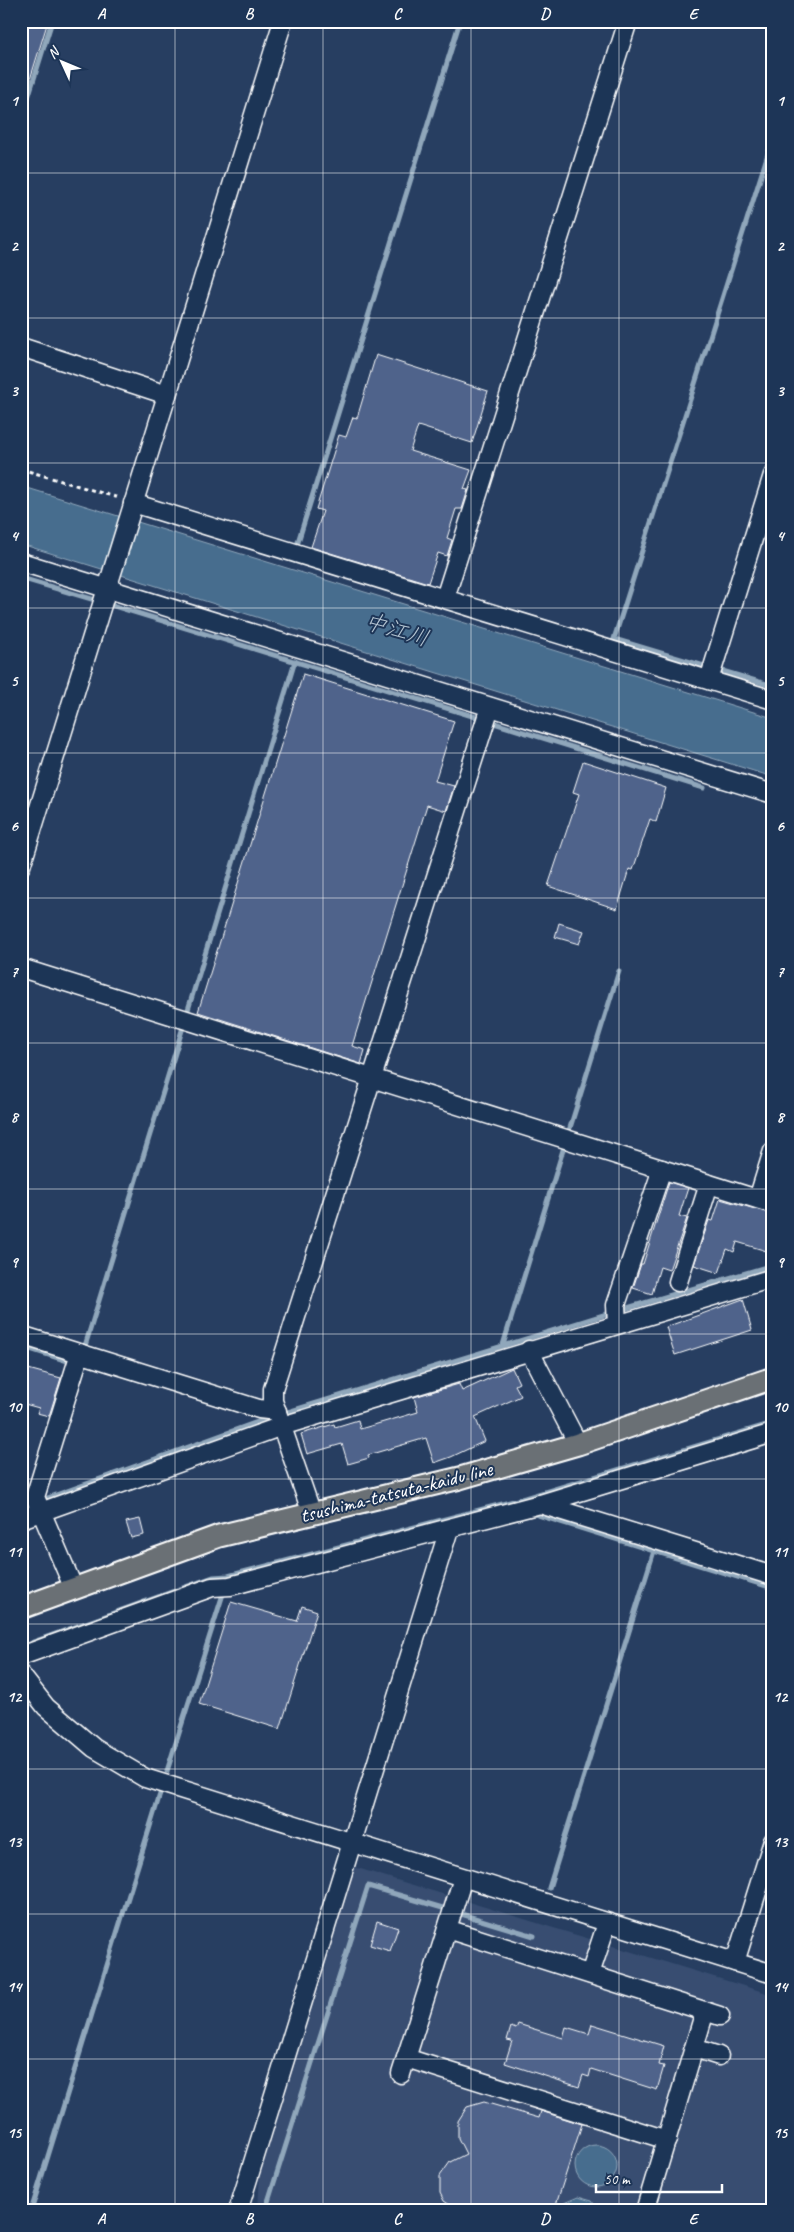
<svg xmlns="http://www.w3.org/2000/svg" width="794" height="2232" font-family="Caveat,'Klee One',sans-serif">
<style>
.built{fill:#374d71}
.water{fill:#466d8e;stroke:#90a7bb}
.lines{fill:none;stroke-linecap:round;stroke-linejoin:round}
.stream{stroke:#90a7bb;stroke-width:5}
.building{fill:#4f648b;stroke:#fff}
.minor-casing{stroke:#fff;stroke-width:21}
.major-casing{stroke:#fff;stroke-width:25}
.path{stroke:#fff;stroke-width:3;stroke-dasharray:4 4;stroke-linecap:butt}
.minor{stroke:#1d3557;stroke-width:18}
.major{stroke:#6a7074;stroke-width:21}
.grid{fill:none;stroke:#fff;stroke-width:1;stroke-opacity:0.55}
.labels{text-anchor:middle;stroke-width:4;stroke-linejoin:round;paint-order:stroke}
.street-label{font-size:21px;fill:#fff;stroke:#1d3557}
.water-label{font-size:22px;font-style:italic;fill:#b5c5d2;stroke:#1d3557}
.neatline{fill:none;stroke:#fff;stroke-width:2}
.grid-label{font-size:16px;text-anchor:middle;font-weight:bold;fill:#fff}
</style>
<rect width="100%" height="100%" fill="#273e61"/>
<filter id="ink" filterUnits="userSpaceOnUse"><feTurbulence type="fractalNoise" baseFrequency=".02" numOctaves="2"/><feDisplacementMap in="SourceGraphic" scale="10" xChannelSelector="R" yChannelSelector="G"/><feConvolveMatrix kernelMatrix="1 2 1 2 8 2 1 2 1" color-interpolation-filters="sRGB"/></filter>
<g filter="url(#ink)">
<polygon class="built" points="354,1867 773,1995 773,2211 258,2211 260,2172"/>
<g class="water">
<polygon points="21,486 773,718 773,777 21,544"/>
<circle cx="596" cy="2166" r="21"/>
<polygon points="578,2197 592,2201 599,2211 559,2211 564,2203"/>
</g>
<g class="lines">
<g class="stream">
<polyline points="21,120 52,21"/>
<polyline points="298,542 460,21"/>
<polyline points="21,578 95,600"/>
<polyline points="111,605 479,718"/>
<polyline points="704,666 614,639 773,138"/>
<polyline points="719,670 773,686"/>
<polyline points="494,723 704,788"/>
<polyline points="187,1013 295,661"/>
<polyline points="569,1131 619,971"/>
<polyline points="624,1309 773,1265"/>
<polyline points="503,1345 563,1150"/>
<polyline points="21,1346 71,1362"/>
<polyline points="85,1346 183,1027"/>
<polyline points="288,1412 607,1314"/>
<polyline points="42,1495 45,1499 266,1419"/>
<polyline points="21,1506 30,1503"/>
<polyline points="535,1514 773,1588"/>
<polyline points="33,1642 213,1577 228,1576 525,1498 773,1423"/>
<polyline points="167,1771 223,1594"/>
<polyline points="549,1888 654,1551"/>
<polyline points="458,1913 534,1936"/>
<polyline points="31,2211 160,1794"/>
<polyline points="265,2211 368,1886 446,1909"/>
</g>
</g>
<g class="building">
<polygon points="21,21 48,21 24,99 21,98"/>
<polygon points="376,355 488,391 472,443 418,426 410,451 471,470 464,489 468,490 462,509 456,509 447,538 452,540 447,556 438,553 428,583 311,547 323,511 316,509 339,435 346,437 353,417 357,418"/>
<polygon points="303,674 454,721 435,781 454,786 446,811 427,805 352,1046 365,1050 361,1064 198,1012"/>
<polygon points="583,761 666,788 656,822 650,819 633,870 629,869 617,909 548,886 579,794 573,792"/>
<polygon points="559,923 584,931 579,944 555,937"/>
<polygon points="669,1182 688,1188 679,1216 687,1218 669,1270 660,1267 652,1294 633,1288 641,1264 643,1264"/>
<polygon points="720,1199 773,1214 773,1253 737,1242 734,1252 727,1249 719,1273 694,1265 709,1220 713,1221"/>
<polygon points="743,1299 752,1330 675,1355 666,1327"/>
<polygon points="21,1367 61,1378 49,1416 37,1413 39,1408 21,1403"/>
<polygon points="512,1368 519,1383 515,1385 521,1396 475,1417 485,1441 451,1457 434,1463 426,1438 368,1455 369,1458 348,1464 342,1444 307,1454 301,1434 334,1424 335,1427 358,1420 360,1429 418,1412 414,1397 459,1384 462,1391"/>
<polygon points="140,1519 144,1535 131,1538 126,1522"/>
<polygon points="231,1602 297,1621 302,1606 317,1611 280,1729 199,1704"/>
<polygon points="377,1921 398,1928 390,1951 370,1945"/>
<polygon points="518,2024 563,2038 566,2027 589,2034 592,2024 664,2046 659,2065 664,2066 657,2090 591,2069 589,2077 583,2075 579,2087 505,2063 512,2041 507,2040 511,2027 516,2029"/>
<polygon points="484,2102 539,2118 541,2111 582,2124 554,2211 459,2211 444,2201 440,2193 440,2176 450,2162 466,2154 458,2138 458,2121 467,2107"/>
</g>
<g class="lines">
<g class="minor-casing">
<g id="minor">
<polyline points="21,347 167,395"/>
<polyline points="133,503 773,700"/>
<polyline points="21,562 773,794"/>
<polyline points="445,598 628,21"/>
<polyline points="709,680 773,475"/>
<polyline points="21,866 283,21"/>
<polyline points="21,968 773,1204"/>
<polyline points="758,1199 773,1151"/>
<polyline points="678,1282 709,1184"/>
<polyline points="617,1324 616,1305 662,1169"/>
<polyline points="21,1335 259,1409 277,1411"/>
<polyline points="529,1350 578,1444"/>
<polyline points="540,1504 773,1576"/>
<polyline points="312,1514 273,1401 273,1389 490,707"/>
<polyline points="21,1519 282,1426 773,1278"/>
<polyline points="74,1589 35,1497 80,1353"/>
<polyline points="21,1656 212,1587 230,1586 540,1504 773,1433"/>
<polyline points="21,1675 46,1707 94,1748 145,1778 773,1974"/>
<polyline points="447,1929 720,2016"/>
<polyline points="735,1962 773,1841"/>
<polyline points="590,1974 607,1923"/>
<polyline points="694,2048 719,2056"/>
<polyline points="406,2058 667,2140"/>
<polyline points="401,2074 463,1878"/>
<polyline points="238,2211 449,1529"/>
<polyline points="645,2211 705,2011"/>
</g>
</g>
<g class="major-casing">
<polyline id="major" points="21,1608 219,1536 460,1478 578,1444 773,1378"/>
</g>
<polyline class="path" points="21,469 119,498"/>
<use href="#minor" class="minor"/>
<use href="#major" class="major"/>
</g>
</g>
<path class="grid" d="M 175,21 L 175,2211M 323,21 L 323,2211M 471,21 L 471,2211M 619,21 L 619,2211M 21,173 L 773,173M 21,318 L 773,318M 21,463 L 773,463M 21,608 L 773,608M 21,753 L 773,753M 21,898 L 773,898M 21,1043 L 773,1043M 21,1189 L 773,1189M 21,1334 L 773,1334M 21,1479 L 773,1479M 21,1624 L 773,1624M 21,1769 L 773,1769M 21,1914 L 773,1914M 21,2059 L 773,2059"/>
<g class="labels">
<g class="street-label">
<text transform="translate(396 1492) rotate(-14)" y="7">tsushima-tatsuta-kaidu line</text>
</g>
<g class="water-label">
<text transform="translate(397 629) rotate(17)" y="8">中江川</text>
</g>
</g>
<rect width="794" height="2232" fill="none" stroke="#1d3557" stroke-width="55"/>
<g transform="translate(62 62) rotate(314)" stroke="#1d3557" stroke-width="4" paint-order="stroke">
<path d="M0-4L9 19L0 12L-9 19Z" fill="#ffffff"/>
<text y="-8" font-size="14" font-weight="bold" text-anchor="middle" fill="#ffffff">N</text>
</g>
<path d="M596 2184v8h126v-8" fill="none" stroke="#ffffff" stroke-width="2.5"/>
<text x="604" y="2184" font-size="15" fill="#ffffff" stroke="#1d3557" stroke-width="4" paint-order="stroke">50 m</text>
<rect x="28" y="28" width="738" height="2176" class="neatline"/>
<g class="grid-label">
<text x="101" y="19">A</text>
<text x="249" y="19">B</text>
<text x="397" y="19">C</text>
<text x="545" y="19">D</text>
<text x="693" y="19">E</text>
<text x="14" y="106">1</text>
<text x="780" y="106">1</text>
<text x="14" y="251">2</text>
<text x="780" y="251">2</text>
<text x="14" y="396">3</text>
<text x="780" y="396">3</text>
<text x="14" y="541">4</text>
<text x="780" y="541">4</text>
<text x="14" y="686">5</text>
<text x="780" y="686">5</text>
<text x="14" y="831">6</text>
<text x="780" y="831">6</text>
<text x="14" y="977">7</text>
<text x="780" y="977">7</text>
<text x="14" y="1122">8</text>
<text x="780" y="1122">8</text>
<text x="14" y="1267">9</text>
<text x="780" y="1267">9</text>
<text x="14" y="1412">10</text>
<text x="780" y="1412">10</text>
<text x="14" y="1557">11</text>
<text x="780" y="1557">11</text>
<text x="14" y="1702">12</text>
<text x="780" y="1702">12</text>
<text x="14" y="1847">13</text>
<text x="780" y="1847">13</text>
<text x="14" y="1992">14</text>
<text x="780" y="1992">14</text>
<text x="14" y="2138">15</text>
<text x="780" y="2138">15</text>
<text x="101" y="2224">A</text>
<text x="249" y="2224">B</text>
<text x="397" y="2224">C</text>
<text x="545" y="2224">D</text>
<text x="693" y="2224">E</text>
</g>
</svg>
